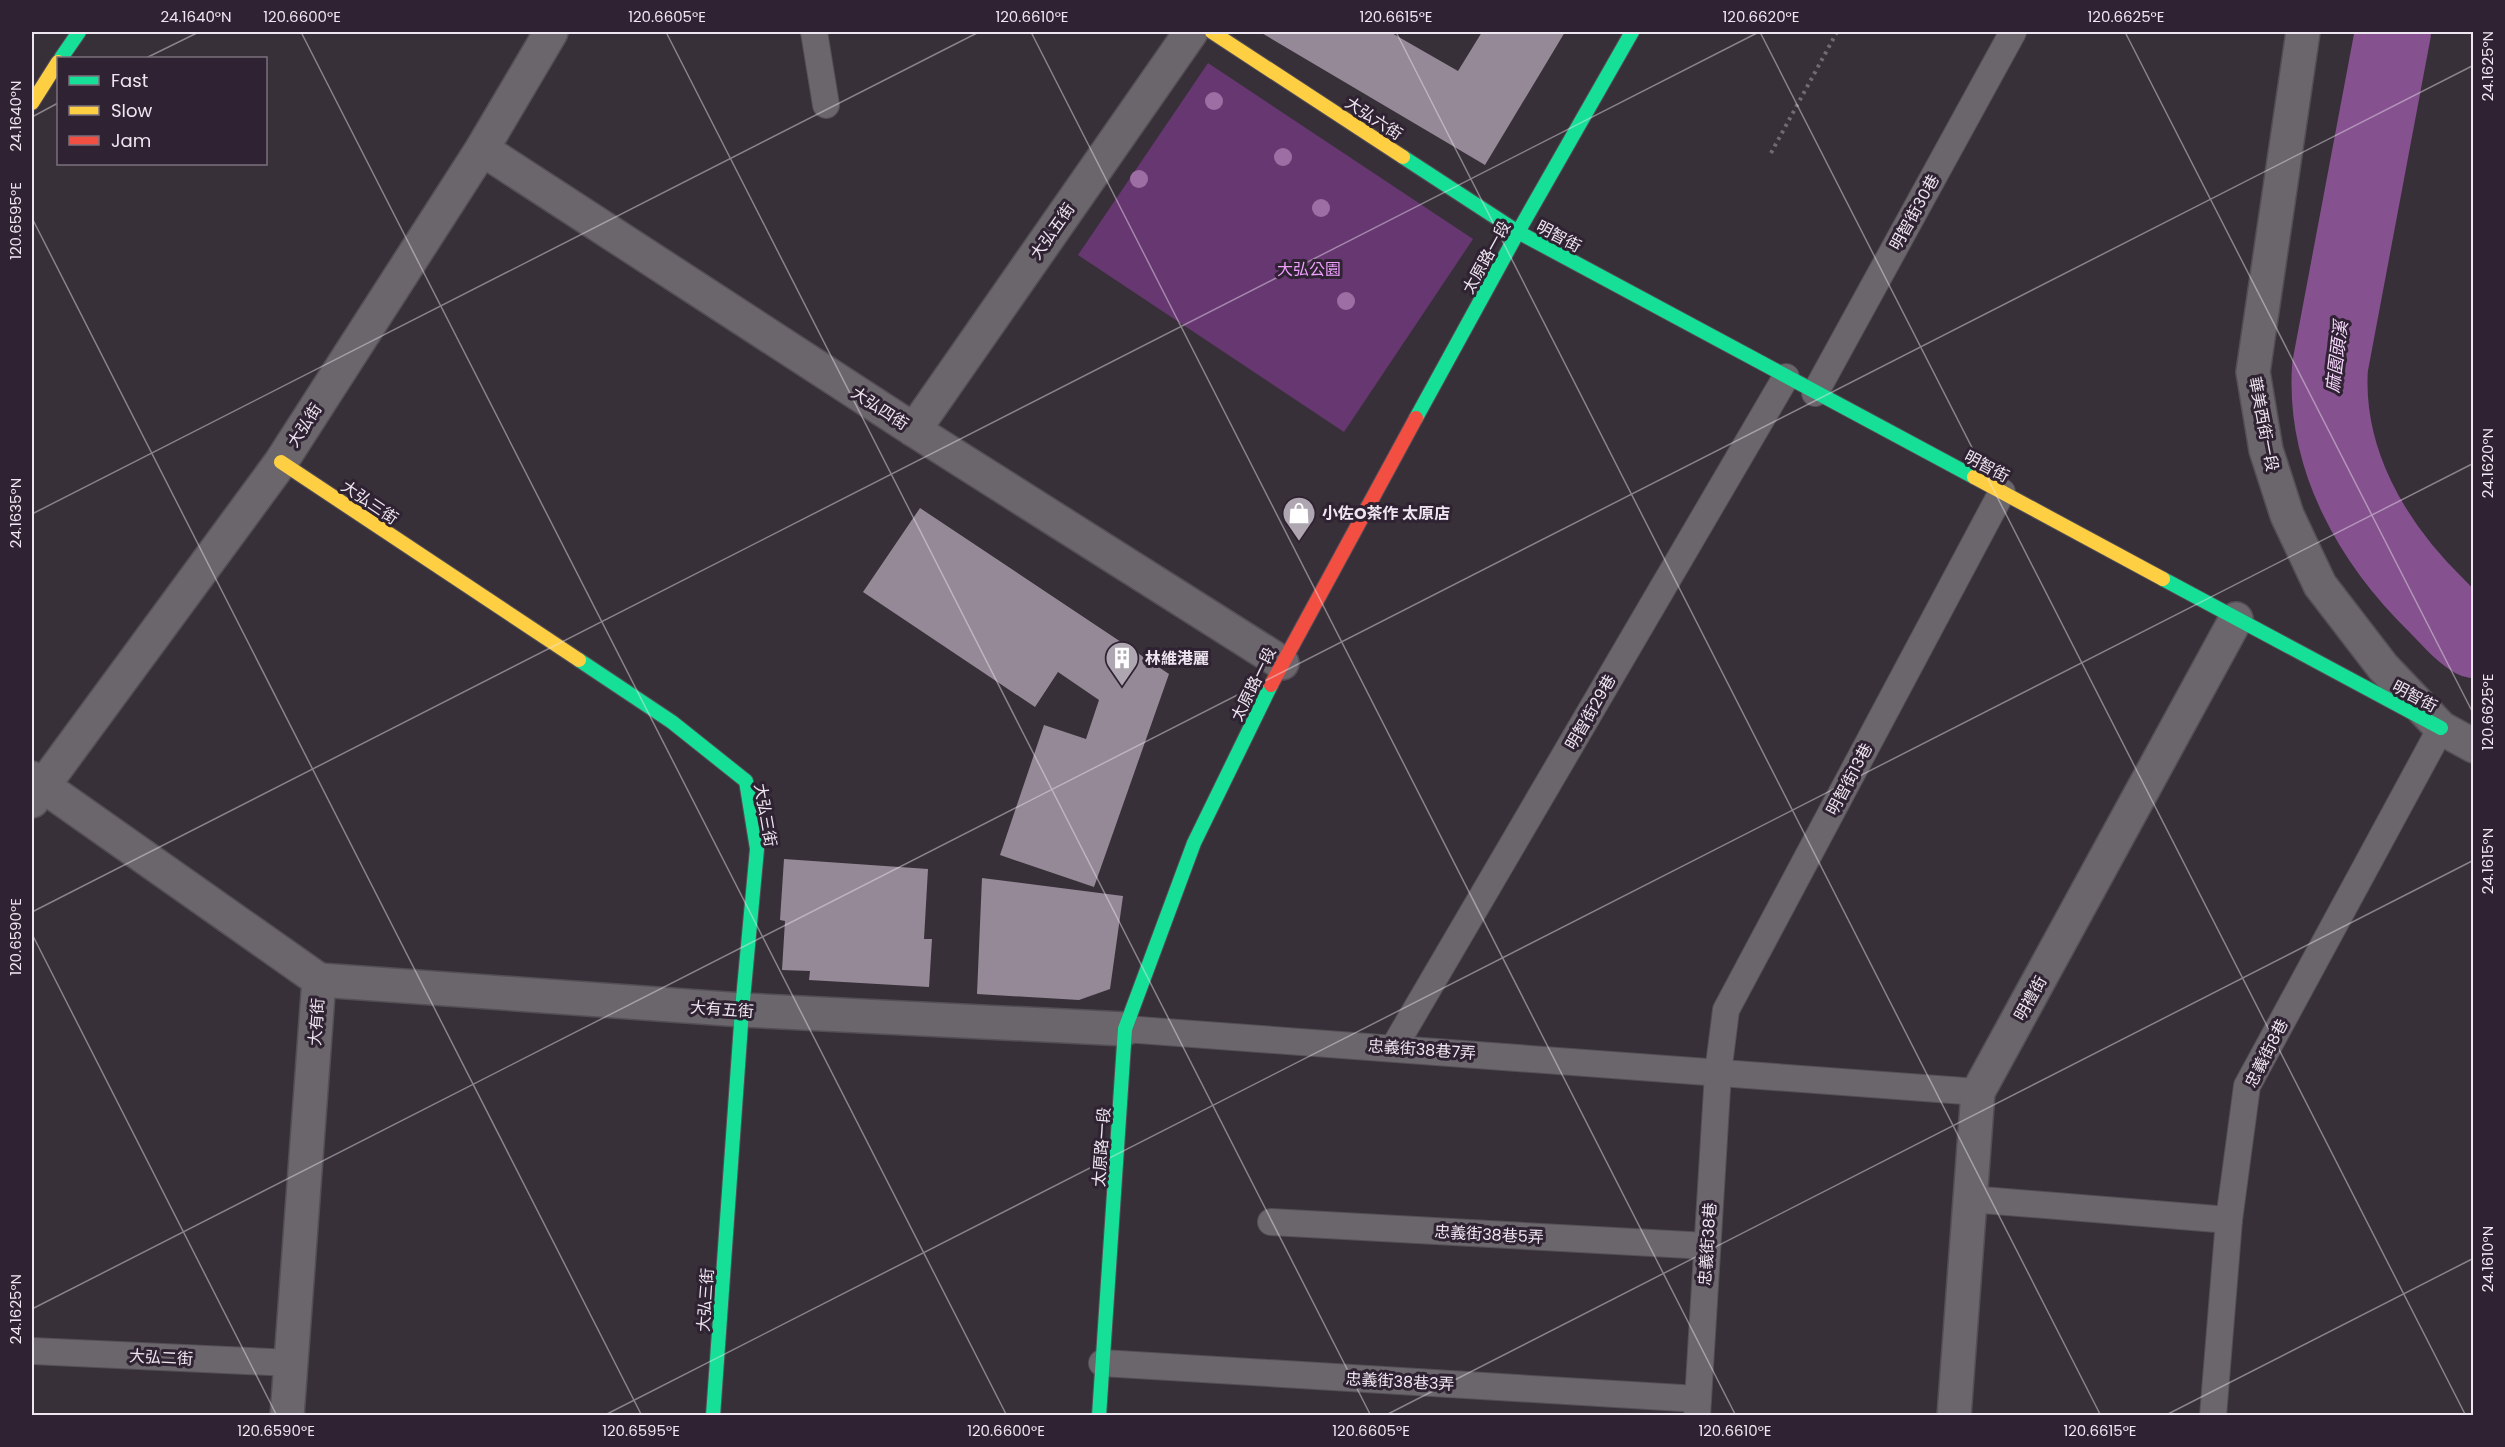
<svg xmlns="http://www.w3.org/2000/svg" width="2505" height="1447" font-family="Poppins,'Noto Sans TC',sans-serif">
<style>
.green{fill:#673771}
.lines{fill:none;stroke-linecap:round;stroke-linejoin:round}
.river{stroke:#85518f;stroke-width:76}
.building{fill:#958998}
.lane-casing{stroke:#544e56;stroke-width:28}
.street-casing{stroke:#544e56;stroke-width:36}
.fast-casing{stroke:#544e56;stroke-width:16}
.slow-casing{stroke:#544e56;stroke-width:16}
.jam-casing{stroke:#544e56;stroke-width:16}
.path{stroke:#706b71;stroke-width:4;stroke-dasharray:3 4.5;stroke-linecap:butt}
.lane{stroke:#6a666b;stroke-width:26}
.street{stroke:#6a666b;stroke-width:33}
.fast{stroke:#16e098;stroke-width:14}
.slow{stroke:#ffcf43;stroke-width:14}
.jam{stroke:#f24e42;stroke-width:14}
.tree{fill:#9c6ea4}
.ticks{fill:none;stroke:#eee6f0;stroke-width:1.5;stroke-opacity:0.45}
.labels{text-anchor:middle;stroke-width:6;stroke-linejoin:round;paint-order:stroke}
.street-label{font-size:16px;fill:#eee6f0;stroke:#2f2232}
.park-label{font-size:16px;fill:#eea0fd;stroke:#2f2232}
.poi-label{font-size:16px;font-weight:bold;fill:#eee6f0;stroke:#2f2232;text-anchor:start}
.water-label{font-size:18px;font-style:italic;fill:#f7d7fd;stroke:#2f2232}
.neatline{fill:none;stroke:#eee6f0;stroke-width:2}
.ticks-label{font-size:15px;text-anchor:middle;fill:#eee6f0}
</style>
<rect width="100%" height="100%" fill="#373038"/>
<polygon class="green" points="1208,63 1473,239 1344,432 1078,255"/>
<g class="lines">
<path class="river" d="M 2393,32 L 2330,367 C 2324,459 2372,543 2437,606 C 2448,617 2460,632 2474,640"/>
</g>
<g class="building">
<polygon points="1260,32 1390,32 1458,71 1482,32 1565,32 1485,165"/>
<polygon points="920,508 1169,674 1094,887 1000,855 1044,725 1086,739 1099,700 1058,672 1035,707 863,592"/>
<polygon points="784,859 928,869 924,939 932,939 929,987 809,980 810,971 782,970 785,921 780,920"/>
<polygon points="982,878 1123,896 1110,989 1079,1000 977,994"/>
</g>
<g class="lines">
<g class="lane-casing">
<g id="lane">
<polyline points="814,32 826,105"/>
<polyline points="1815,393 2013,32"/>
<polyline points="1125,1029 1978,1092"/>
<polyline points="1394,1047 1786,377"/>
<polyline points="1970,1199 2229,1220"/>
<polyline points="1271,1222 1707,1246"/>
<polyline points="32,1351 291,1363"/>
<polyline points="1102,1363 1698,1399"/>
<polyline points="1697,1416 1718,1073 1726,1010 2002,492"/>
<polyline points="2213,1416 2229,1220 2247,1086 2441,728"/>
</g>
</g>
<g class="street-casing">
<g id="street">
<polyline points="2303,32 2253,372 2266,450 2287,515 2320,585 2383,667 2441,728 2474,746"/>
<polyline points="482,149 914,430 1282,663"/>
<polyline points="914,430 1191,32"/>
<polyline points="32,778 319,980 287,1416"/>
<polyline points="32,801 281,462 482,149 551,32"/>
<polyline points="319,980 742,1010 1125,1029"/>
<polyline points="1954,1416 1978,1092 2236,619"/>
</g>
</g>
<g class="fast-casing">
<g id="fast">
<polyline points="61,58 79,32"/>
<polyline points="1403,157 1518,232 1974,477"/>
<polyline points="1416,418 1518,232 1632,32"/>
<polyline points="2163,579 2441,728"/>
<polyline points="579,660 672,722 746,781 757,849 742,1010 713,1416"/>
<polyline points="1099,1416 1125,1029 1194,843 1271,685"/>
</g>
</g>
<g class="slow-casing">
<g id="slow">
<polyline points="1212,32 1403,157"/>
<polyline points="32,103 58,62"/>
<polyline points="281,462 579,660"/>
<polyline points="1974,477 2163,579"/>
</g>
</g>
<g class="jam-casing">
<polyline id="jam" points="1271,685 1416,418"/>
</g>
<polyline class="path" points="1771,153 1837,32"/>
<use href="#lane" class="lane"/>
<use href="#street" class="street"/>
<use href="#fast" class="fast"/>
<use href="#slow" class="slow"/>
<use href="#jam" class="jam"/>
</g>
<g class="tree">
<circle cx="1214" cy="101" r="9"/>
<circle cx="1283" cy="157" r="9"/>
<circle cx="1139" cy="179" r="9"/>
<circle cx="1321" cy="208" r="9"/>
<circle cx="1346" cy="301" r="9"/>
</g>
<path class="ticks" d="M 301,32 L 1007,1416M 666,32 L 1371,1416M 1031,32 L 1736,1416M 1396,32 L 2101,1416M 1760,32 L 2466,1416M 2125,32 L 2474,715M 146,58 L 199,32M 32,117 L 58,103M 32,218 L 642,1416M 32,514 L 979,32M 32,912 L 1759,32M 32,934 L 277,1416M 32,1309 L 2474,65M 603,1416 L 2474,463M 1384,1416 L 2474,860M 2164,1416 L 2474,1258"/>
<defs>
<g id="shop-pin" transform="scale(1.725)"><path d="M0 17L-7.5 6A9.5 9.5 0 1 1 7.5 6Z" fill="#aea6b0" stroke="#2f2232"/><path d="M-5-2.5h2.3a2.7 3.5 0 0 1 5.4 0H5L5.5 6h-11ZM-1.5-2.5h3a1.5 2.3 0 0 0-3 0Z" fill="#fff"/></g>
<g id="building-pin" transform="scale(1.725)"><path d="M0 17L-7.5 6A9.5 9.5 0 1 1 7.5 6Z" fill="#aea6b0" stroke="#2f2232"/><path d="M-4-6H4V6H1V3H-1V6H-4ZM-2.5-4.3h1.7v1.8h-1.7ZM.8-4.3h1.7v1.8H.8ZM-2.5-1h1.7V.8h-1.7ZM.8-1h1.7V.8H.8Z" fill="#fff"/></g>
</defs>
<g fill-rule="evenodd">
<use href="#shop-pin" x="1299" y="513"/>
<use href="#building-pin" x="1122" y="658"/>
</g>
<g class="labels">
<g class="street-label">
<text transform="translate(1374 118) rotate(33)" y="6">大弘六街</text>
<text transform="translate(1914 212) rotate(-61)" y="6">明智街30巷</text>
<text transform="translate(1052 231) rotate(-55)" y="6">大弘五街</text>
<text transform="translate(1559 236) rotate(28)" y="6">明智街</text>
<text transform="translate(1486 257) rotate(-61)" y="6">太原路一段</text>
<text transform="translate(880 408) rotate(33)" y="6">大弘四街</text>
<text transform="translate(2264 424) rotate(79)" y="6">華美西街一段</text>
<text transform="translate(304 425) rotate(-57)" y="6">大弘街</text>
<text transform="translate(1987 466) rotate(28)" y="6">明智街</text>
<text transform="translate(370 502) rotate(34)" y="6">大弘三街</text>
<text transform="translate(1253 684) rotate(-64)" y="6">太原路一段</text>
<text transform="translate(2415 696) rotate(28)" y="6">明智街</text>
<text transform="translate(1590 712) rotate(-60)" y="6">明智街29巷</text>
<text transform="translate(1849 779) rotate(-62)" y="6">明智街13巷</text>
<text transform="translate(766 815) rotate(80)" y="6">大弘三街</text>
<text transform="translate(2030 998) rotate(-61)" y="6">明禮街</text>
<text transform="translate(722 1009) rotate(4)" y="6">大有五街</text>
<text transform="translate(316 1022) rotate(-86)" y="6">大有街</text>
<text transform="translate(1422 1049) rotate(4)" y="6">忠義街38巷7弄</text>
<text transform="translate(2266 1053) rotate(-63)" y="6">忠義街8巷</text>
<text transform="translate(1101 1147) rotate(-86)" y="6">太原路一段</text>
<text transform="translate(1489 1234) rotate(3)" y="6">忠義街38巷5弄</text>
<text transform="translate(1707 1244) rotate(-86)" y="6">忠義街38巷</text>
<text transform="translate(705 1300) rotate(-86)" y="6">大弘三街</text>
<text transform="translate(161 1357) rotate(3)" y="6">大弘二街</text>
<text transform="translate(1400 1381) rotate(3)" y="6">忠義街38巷3弄</text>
</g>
<g class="park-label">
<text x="1309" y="275">大弘公園</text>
</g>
<g class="poi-label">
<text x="1322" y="519">小佐O茶作 太原店</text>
<text x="1145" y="664">林維港麗</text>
</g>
<g class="water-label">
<text transform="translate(2337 357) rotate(-83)" y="6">麻園頭溪</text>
</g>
</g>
<rect width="2505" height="1447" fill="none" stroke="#2f2232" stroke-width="66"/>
<rect x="57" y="57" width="210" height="108" fill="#2f2232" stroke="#7b707e" stroke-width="1.5"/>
<rect x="69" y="76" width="30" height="9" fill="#16e098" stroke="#7b707e" stroke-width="1.5"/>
<text x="111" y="87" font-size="18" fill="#eee6f0">Fast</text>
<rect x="69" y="106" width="30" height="9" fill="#ffcf43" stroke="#7b707e" stroke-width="1.5"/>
<text x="111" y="117" font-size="18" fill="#eee6f0">Slow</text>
<rect x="69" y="136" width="30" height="9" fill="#f24e42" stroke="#7b707e" stroke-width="1.5"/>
<text x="111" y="147" font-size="18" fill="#eee6f0">Jam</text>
<rect x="33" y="33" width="2439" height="1381" class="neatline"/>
<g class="ticks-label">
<text x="196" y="22">24.1640°N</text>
<text x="302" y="22">120.6600°E</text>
<text x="667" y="22">120.6605°E</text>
<text x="1032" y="22">120.6610°E</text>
<text x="1396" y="22">120.6615°E</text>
<text x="1761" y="22">120.6620°E</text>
<text x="2126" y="22">120.6625°E</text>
<text transform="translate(2488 66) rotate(-90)" y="5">24.1625°N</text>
<text transform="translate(16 116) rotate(-90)" y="5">24.1640°N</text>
<text transform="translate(16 221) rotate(-90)" y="5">120.6595°E</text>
<text transform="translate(2488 463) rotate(-90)" y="5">24.1620°N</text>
<text transform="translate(16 513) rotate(-90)" y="5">24.1635°N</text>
<text transform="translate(2488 712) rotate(-90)" y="5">120.6625°E</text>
<text transform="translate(2488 861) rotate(-90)" y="5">24.1615°N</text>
<text transform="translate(16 937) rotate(-90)" y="5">120.6590°E</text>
<text transform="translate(2488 1259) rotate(-90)" y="5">24.1610°N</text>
<text transform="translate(16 1309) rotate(-90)" y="5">24.1625°N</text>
<text x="276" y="1436">120.6590°E</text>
<text x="641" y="1436">120.6595°E</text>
<text x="1006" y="1436">120.6600°E</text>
<text x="1371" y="1436">120.6605°E</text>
<text x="1735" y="1436">120.6610°E</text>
<text x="2100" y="1436">120.6615°E</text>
</g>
</svg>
